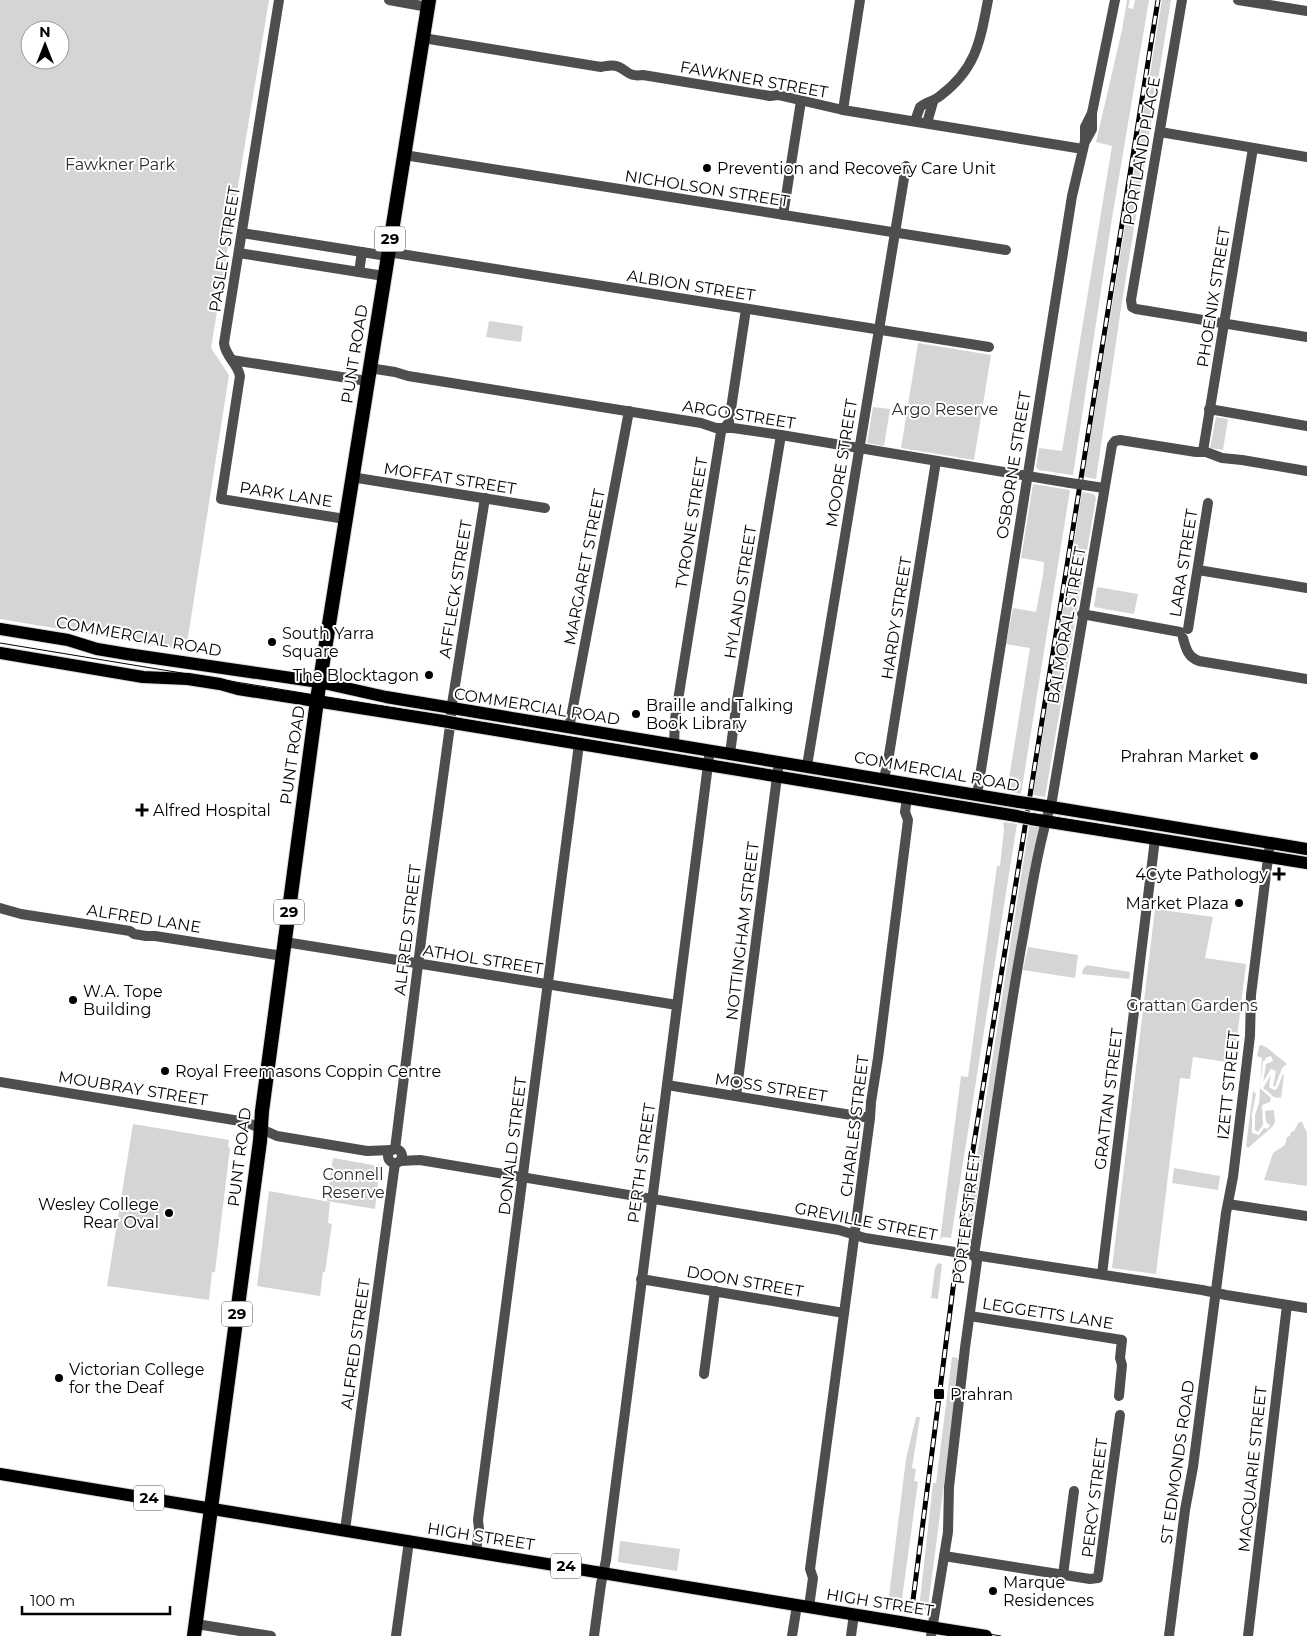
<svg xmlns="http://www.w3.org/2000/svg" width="1307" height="1636" font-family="Montserrat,sans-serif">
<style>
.green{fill:#d5d5d5;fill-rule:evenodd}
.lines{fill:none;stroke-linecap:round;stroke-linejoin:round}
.primary-casing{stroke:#dbdbdb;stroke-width:14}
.trunk-casing{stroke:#dbdbdb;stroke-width:16}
.minor{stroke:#4e4e4e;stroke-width:10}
.tertiary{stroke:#4e4e4e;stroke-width:10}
.primary{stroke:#000;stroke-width:12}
.trunk{stroke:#000;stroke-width:14}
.tram{stroke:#000;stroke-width:1}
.rail-casing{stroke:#000;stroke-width:5}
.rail{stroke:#fff;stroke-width:3;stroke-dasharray:9;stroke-linecap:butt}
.primary-bridge-casing{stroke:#dbdbdb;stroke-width:14;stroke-linecap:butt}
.minor-bridge{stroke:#4e4e4e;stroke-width:10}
.primary-bridge{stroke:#000;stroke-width:12}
.poi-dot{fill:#000;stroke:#fff;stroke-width:2}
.labels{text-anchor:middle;stroke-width:4;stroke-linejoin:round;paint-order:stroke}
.shield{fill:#fff;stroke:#4c4c4c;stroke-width:1}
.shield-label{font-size:15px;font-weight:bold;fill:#000}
.street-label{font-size:16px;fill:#000;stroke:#fff}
.park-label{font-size:16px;fill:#2c2c2c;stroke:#fff}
.poi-label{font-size:16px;fill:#000;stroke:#fff;text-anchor:start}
</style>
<rect width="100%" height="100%" fill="#fff"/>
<g class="green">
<path d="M 0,0 L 269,0 L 211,348 L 229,375 L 186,650 L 0,619 ZM 30,30 L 60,30 L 60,60 L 30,60 Z"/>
<polygon points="1127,0 1130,0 1128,8 1133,9 1135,0 1149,0 1112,218 1073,475 1072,475 1039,470 1036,467 1039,448 1062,451 1112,146 1096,142 1122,30"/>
<polygon points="1162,0 1171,0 1121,308 1096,479 1084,477"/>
<polygon points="489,321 523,326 521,342 486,337"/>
<polygon points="918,343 991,355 974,460 901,448"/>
<polygon points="873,407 890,409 884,446 867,443"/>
<polygon points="1216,417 1228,419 1223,450 1210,448"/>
<polygon points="1033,484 1070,490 1021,794 1007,791 1030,648 1006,644 1013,608 1036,612 1043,575 1044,562 1021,558"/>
<polygon points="1082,492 1094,494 1096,498 1045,797 1033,795"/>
<polygon points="1097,587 1138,594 1134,614 1094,607"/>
<polygon points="1003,822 1017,824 951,1238 943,1237 940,1240 961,1076 968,1077 997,866 1000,866 1004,829"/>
<polygon points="1029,826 1040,827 1011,981 971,1232 973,1235 972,1241 964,1239"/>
<polygon points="1155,909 1213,917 1205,958 1246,964 1234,1063 1193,1057 1190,1079 1180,1078 1156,1274 1112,1268"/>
<polygon points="1028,947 1078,955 1075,978 1023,970"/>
<polygon points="1087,965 1130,972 1129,979 1082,974 1083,969"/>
<polygon points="1261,1045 1266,1047 1287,1064 1282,1068 1275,1087 1273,1086 1276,1071 1271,1069 1263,1082 1266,1064 1273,1061 1271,1056 1265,1058 1266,1060 1263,1061 1260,1088 1271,1098 1270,1102 1262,1105 1263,1125 1258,1132 1255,1130 1255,1115 1259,1103 1262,1058 1257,1056 1259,1046"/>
<polygon points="1283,1074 1284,1074 1281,1098 1274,1097 1263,1088 1271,1075 1269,1087 1274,1090 1277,1089"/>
<polygon points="1253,1091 1256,1094 1252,1114 1252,1133 1259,1135 1264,1128 1267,1129 1270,1126 1266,1122 1265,1111 1274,1110 1275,1122 1273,1126 1248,1148 1246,1146"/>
<polygon points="1299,1122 1302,1122 1307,1133 1307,1186 1264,1180 1273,1153 1285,1145 1287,1137 1290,1136 1291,1132 1294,1131"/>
<polygon points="133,1124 229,1140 228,1147 230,1148 215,1272 212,1272 209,1300 107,1286"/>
<polygon points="333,1158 373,1165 379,1172 375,1209 327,1201"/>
<polygon points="1174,1168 1220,1176 1218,1190 1172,1183"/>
<polygon points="269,1191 330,1202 328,1223 332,1224 325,1272 323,1272 320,1296 257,1286"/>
<polygon points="938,1263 942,1264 938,1299 931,1298 935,1268"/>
<polygon points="952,1357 958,1358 957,1360 960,1360 928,1607 925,1610 919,1609 933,1483 936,1483"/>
<polygon points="916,1417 920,1417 912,1468 916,1469 914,1481 918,1482 901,1606 888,1604 906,1459"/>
<polygon points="620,1541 680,1549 677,1571 618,1562"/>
</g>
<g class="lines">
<g class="primary-casing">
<g id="primary">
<polyline points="0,629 68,640 97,649 127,654 319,682 386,697 1019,802"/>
<polyline points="0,653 143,677 188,679 220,684 238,689 443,721"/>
<polyline points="459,724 1017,816"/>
<polyline points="1033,804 1307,849"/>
<polyline points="1031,819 1307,863"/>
<polyline points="0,1474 900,1622"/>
<polyline points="917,1625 986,1636"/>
</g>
</g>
<g class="trunk-casing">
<polyline id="trunk" points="194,1636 260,1141 262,1111 318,693 429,0"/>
</g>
<g class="minor">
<path d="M 279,0 L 224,343 C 225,356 238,364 240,376 L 221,499 L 345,519"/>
<polyline points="389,0 428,7"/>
<polyline points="1182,0 1131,300 1132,307 1136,309 1307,337"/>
<polyline points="1238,0 1307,11"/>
<path d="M 423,38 L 601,67 C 607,66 613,64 619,67 C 629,72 629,77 643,75 L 770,96 L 778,95 L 843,110 L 1083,149"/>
<polyline points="843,110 860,0"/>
<path d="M 915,121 L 920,107 C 926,102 934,101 940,96 C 976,69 980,42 988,0"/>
<polyline points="927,123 933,102"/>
<polyline points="1160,132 1307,157"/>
<polyline points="1086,140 1092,129 1092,113 1115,0"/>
<polyline points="404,155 1006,250"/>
<polyline points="783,215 801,101"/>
<polyline points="242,233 387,256"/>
<polyline points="388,252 989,347"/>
<polyline points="239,253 384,276"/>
<polyline points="359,272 362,252"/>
<polyline points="232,360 367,381"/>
<polyline points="369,368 395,372 408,376 701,423 716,428 733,428 781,435 1070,483"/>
<polyline points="1209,409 1307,426"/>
<polyline points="1203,451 1253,148"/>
<polyline points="351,477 545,508"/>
<polyline points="1084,485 1104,488"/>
<polyline points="1198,570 1307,588"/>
<polyline points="1082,614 1180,632"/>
<polyline points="1188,629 1208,503"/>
<path d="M 1183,638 C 1186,649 1188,657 1199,661 L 1307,679"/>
<polyline points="569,728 629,411"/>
<polyline points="674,745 675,719 721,432 729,422 746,309"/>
<polyline points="730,754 737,700 781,435"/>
<polyline points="807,766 906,166"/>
<polyline points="884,779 889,755 936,461"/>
<polyline points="977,795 1072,196 1085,141 1085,127 1092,113"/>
<polyline points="0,908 21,914 130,931 134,934 146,936 155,936 283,956"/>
<polyline points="285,942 677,1005"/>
<polyline points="667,1085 870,1118"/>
<polyline points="736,1096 778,769"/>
<polyline points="395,1149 426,901 450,726 452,704 485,498"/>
<polyline points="974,1255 1202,1290 1226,1295 1307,1308"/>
<polyline points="1102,1274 1155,839"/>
<polyline points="641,1279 844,1313"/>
<polyline points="970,1316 1122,1340 1120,1358 1122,1365 1119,1396"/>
<polyline points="704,1374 715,1291"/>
<polyline points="345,1530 395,1163"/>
<polyline points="476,1551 479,1529 478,1520 579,744"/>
<polyline points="944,1556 1090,1579 1098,1578 1120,1415"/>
<polyline points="1063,1575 1074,1491"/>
<polyline points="809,1607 813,1578 810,1569 870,1118 871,1102 878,1058 908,820 905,812 907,798"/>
<polyline points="196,1624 271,1636"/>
<polyline points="396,1636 409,1541"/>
<polyline points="594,1636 601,1584 606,1560 709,757"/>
<polyline points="792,1636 797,1605"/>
<polyline points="851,1636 854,1614"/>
<path d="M 931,1636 L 948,1532 L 949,1487 L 965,1348 L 977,1261 L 974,1255 C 990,1153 1003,1050 1021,948 C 1030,899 1037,849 1052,800 L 1112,445 L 1115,441 L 1120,440 L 1196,452 L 1206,452 L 1222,458 L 1242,460 L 1307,471"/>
<polyline points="1248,1636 1287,1305"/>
</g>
<g class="tertiary">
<polyline points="0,1082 246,1122 277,1136 367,1151 392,1150"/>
<circle cx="395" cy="1156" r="7"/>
<polyline points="400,1161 420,1160 839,1230 865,1238 974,1255"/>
<polyline points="1228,1204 1307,1216"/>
<polyline points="1169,1636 1185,1510 1193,1467 1226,1213 1233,1177 1250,1036 1251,995 1269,850"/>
</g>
<use href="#primary" class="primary"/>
<use href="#trunk" class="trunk"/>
<g class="tram">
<polyline points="0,643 1307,859"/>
<polyline points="0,1471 476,1548 1001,1636"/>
</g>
<g class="rail-casing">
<polyline id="rail" points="912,1608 962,1218 1158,0"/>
</g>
<use href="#rail" class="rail"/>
<g class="primary-bridge-casing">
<g id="primary-bridge">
<polyline points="443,721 459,724"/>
<polyline points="1019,802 1033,804"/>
<polyline points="1017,816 1031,819"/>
<polyline points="900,1622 917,1625"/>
</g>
</g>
<polyline class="minor-bridge" points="1070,483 1084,485"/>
<use href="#primary-bridge" class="primary-bridge"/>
</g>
<g class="poi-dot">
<circle cx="707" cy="168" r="5"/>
<circle cx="272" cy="642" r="5"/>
<circle cx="429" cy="675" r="5"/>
<circle cx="636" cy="714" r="5"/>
<circle cx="1254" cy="756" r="5"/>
<path d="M139.5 802.5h5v5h5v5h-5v5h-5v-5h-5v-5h5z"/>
<path d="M1276.5 866.5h5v5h5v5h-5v5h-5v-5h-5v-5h5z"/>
<circle cx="1239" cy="903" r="5"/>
<circle cx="73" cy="1000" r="5"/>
<circle cx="165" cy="1071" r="5"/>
<circle cx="169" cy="1213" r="5"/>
<circle cx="59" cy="1378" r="5"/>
<rect x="933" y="1388" width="12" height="12" rx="2.5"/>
<circle cx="993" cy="1591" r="5"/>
</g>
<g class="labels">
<g class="shield">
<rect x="375" y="226.5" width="30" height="25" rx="4"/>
<rect x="274" y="899.5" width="30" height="25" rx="4"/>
<rect x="222" y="1301.5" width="30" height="25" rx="4"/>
<rect x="134" y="1485.5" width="30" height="25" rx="4"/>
<rect x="551" y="1553.5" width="30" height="25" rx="4"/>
</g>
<g class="shield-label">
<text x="390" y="244">29</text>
<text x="289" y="917">29</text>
<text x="237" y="1319">29</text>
<text x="149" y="1503">24</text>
<text x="566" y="1571">24</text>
</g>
<g class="street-label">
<text transform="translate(754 79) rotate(10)" y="6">FAWKNER STREET</text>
<text transform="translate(1141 151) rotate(-80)" y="6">PORTLAND PLACE</text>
<text transform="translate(707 188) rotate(9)" y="6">NICHOLSON STREET</text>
<text transform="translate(224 249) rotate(-81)" y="6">PASLEY STREET</text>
<text transform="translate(691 285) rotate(9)" y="6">ALBION STREET</text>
<text transform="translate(1213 297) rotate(-81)" y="6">PHOENIX STREET</text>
<text transform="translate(354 354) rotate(-81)" y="6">PUNT ROAD</text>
<text transform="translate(739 414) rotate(9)" y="6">ARGO STREET</text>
<text transform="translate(841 463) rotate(-81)" y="6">MOORE STREET</text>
<text transform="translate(1013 465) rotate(-81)" y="6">OSBORNE STREET</text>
<text transform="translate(450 478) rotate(9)" y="6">MOFFAT STREET</text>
<text transform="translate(286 494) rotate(9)" y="6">PARK LANE</text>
<text transform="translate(691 523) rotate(-81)" y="6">TYRONE STREET</text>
<text transform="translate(1183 563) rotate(-81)" y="6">LARA STREET</text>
<text transform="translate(584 567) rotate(-79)" y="6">MARGARET STREET</text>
<text transform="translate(455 589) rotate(-81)" y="6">AFFLECK STREET</text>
<text transform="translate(740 592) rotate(-81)" y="6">HYLAND STREET</text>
<text transform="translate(896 618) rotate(-81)" y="6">HARDY STREET</text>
<text transform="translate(1066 625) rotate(-80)" y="6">BALMORAL STREET</text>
<text transform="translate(139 636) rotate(10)" y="6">COMMERCIAL ROAD</text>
<text transform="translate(537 706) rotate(9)" y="6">COMMERCIAL ROAD</text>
<text transform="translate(292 755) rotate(-82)" y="6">PUNT ROAD</text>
<text transform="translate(937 771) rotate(10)" y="6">COMMERCIAL ROAD</text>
<text transform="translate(144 918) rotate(9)" y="6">ALFRED LANE</text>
<text transform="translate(407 930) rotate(-83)" y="6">ALFRED STREET</text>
<text transform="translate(742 931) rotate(-83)" y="6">NOTTINGHAM STREET</text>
<text transform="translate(483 959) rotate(9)" y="6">ATHOL STREET</text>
<text transform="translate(1228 1085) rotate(-84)" y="6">IZETT STREET</text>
<text transform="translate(771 1087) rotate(9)" y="6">MOSS STREET</text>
<text transform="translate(133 1088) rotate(9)" y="6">MOUBRAY STREET</text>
<text transform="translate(1108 1099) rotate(-83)" y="6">GRATTAN STREET</text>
<text transform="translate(854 1126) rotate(-83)" y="6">CHARLES STREET</text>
<text transform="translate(512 1146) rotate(-83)" y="6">DONALD STREET</text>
<text transform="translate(239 1157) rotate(-83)" y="6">PUNT ROAD</text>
<text transform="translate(641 1163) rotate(-82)" y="6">PERTH STREET</text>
<text transform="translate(966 1218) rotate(-83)" y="6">PORTER STREET</text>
<text transform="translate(866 1221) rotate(11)" y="6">GREVILLE STREET</text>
<text transform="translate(745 1281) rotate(10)" y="6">DOON STREET</text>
<text transform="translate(1048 1313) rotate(9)" y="6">LEGGETTS LANE</text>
<text transform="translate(355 1344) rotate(-82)" y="6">ALFRED STREET</text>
<text transform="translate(1177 1462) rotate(-82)" y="6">ST EDMONDS ROAD</text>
<text transform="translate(1252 1469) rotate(-84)" y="6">MACQUARIE STREET</text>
<text transform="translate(1094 1498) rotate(-83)" y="6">PERCY STREET</text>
<text transform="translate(481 1536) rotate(9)" y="6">HIGH STREET</text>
<text transform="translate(880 1602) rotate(9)" y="6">HIGH STREET</text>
</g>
<g class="park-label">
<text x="120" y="170">Fawkner Park</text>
<text x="945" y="415">Argo Reserve</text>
<text x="1192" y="1011">Grattan Gardens</text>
<text x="353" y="1180">Connell<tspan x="353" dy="18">Reserve</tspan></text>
</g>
<g class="poi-label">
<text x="717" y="174">Prevention and Recovery Care Unit</text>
<text x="282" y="639">South Yarra<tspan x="282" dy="18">Square</tspan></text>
<text x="419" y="681" text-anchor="end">The Blocktagon</text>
<text x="646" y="711">Braille and Talking<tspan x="646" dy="18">Book Library</tspan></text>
<text x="1244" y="762" text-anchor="end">Prahran Market</text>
<text x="153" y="816">Alfred Hospital</text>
<text x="1268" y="880" text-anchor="end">4Cyte Pathology</text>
<text x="1229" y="909" text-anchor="end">Market Plaza</text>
<text x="83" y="997">W.A. Tope<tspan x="83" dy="18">Building</tspan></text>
<text x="175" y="1077">Royal Freemasons Coppin Centre</text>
<text x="159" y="1210" text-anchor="end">Wesley College<tspan x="159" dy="18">Rear Oval</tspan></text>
<text x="69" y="1375">Victorian College<tspan x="69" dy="18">for the Deaf</tspan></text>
<text x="950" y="1400">Prahran</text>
<text x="1003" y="1588">Marque<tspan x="1003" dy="18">Residences</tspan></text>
</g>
</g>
<g transform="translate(45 45)"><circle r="24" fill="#ffffff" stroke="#999999"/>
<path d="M0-4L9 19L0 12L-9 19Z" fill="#000000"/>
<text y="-8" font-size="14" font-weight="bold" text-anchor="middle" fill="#000000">N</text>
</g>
<path d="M22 1606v8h148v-8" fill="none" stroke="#000000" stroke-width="2.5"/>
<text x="30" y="1606" font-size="15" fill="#000000" stroke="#ffffff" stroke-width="4" paint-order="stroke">100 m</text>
</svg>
